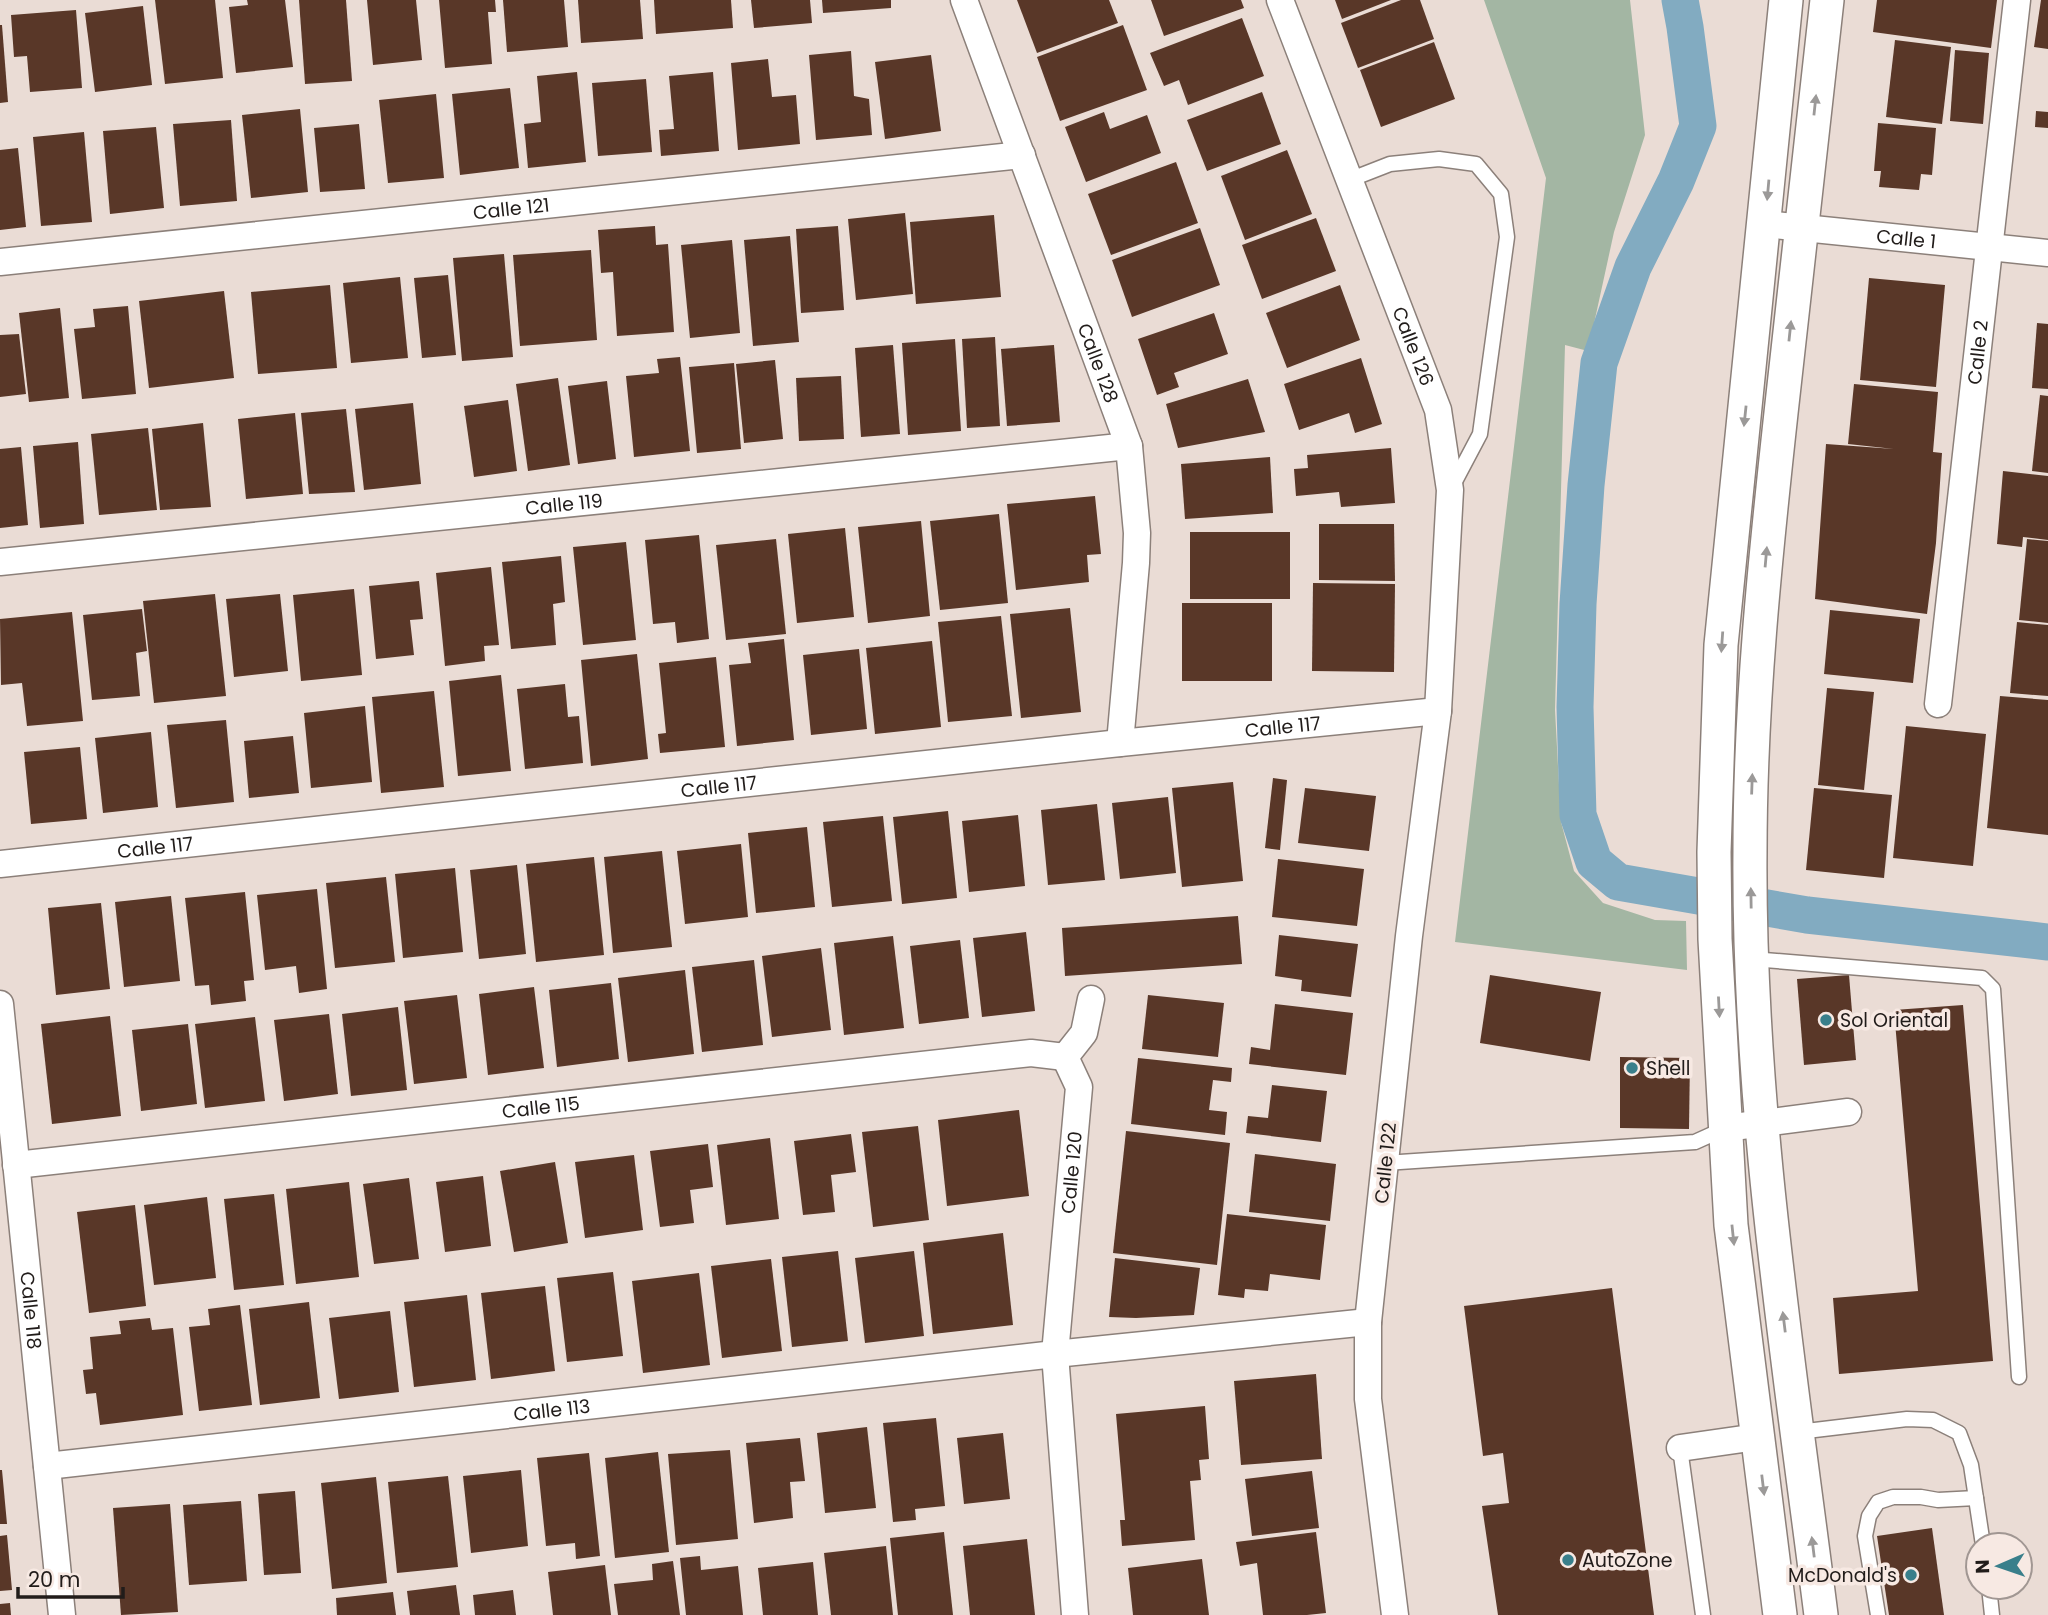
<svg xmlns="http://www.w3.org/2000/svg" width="2048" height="1615" font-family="Poppins,sans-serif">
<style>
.green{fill:#a3b6a3}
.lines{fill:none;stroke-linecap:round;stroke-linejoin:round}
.canal{stroke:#82abc1;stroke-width:37}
.building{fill:#593728}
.service-casing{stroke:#8c807a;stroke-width:17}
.minor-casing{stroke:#8c807a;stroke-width:29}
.tertiary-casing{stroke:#8c807a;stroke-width:36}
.service{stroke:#fff;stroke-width:14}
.minor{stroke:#fff;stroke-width:26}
.tertiary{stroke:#fff;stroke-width:33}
.oneway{fill:#9b9998}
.poi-dot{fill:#397f8b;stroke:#f7e9e3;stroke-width:2.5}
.labels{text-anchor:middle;stroke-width:7;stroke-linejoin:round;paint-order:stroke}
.street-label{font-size:19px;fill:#211c1a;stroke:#f7e9e3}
.poi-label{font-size:19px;fill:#211c1a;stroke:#f7e9e3;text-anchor:start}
</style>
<rect width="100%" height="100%" fill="#eadcd5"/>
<polygon class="green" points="1484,0 1630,0 1645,135 1614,232 1588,351 1565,345 1555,710 1561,822 1574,871 1603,903 1655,920 1686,921 1687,970 1455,942 1546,178"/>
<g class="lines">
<polyline class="canal" points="1680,0 1685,27 1698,126 1676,181 1633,267 1599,363 1586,485 1578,604 1575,707 1578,815 1594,862 1618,882 1807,915 2048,942"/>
</g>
<g class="building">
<polygon points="155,0 215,0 223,78 165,84"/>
<polygon points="247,0 285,0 293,67 236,73 229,7 248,5"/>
<polygon points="299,0 346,0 352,81 305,84"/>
<polygon points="367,0 416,0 422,60 373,65"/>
<polygon points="439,0 495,0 496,12 488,12 492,64 445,68"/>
<polygon points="503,0 564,0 568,47 507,52"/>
<polygon points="578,0 640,0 643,39 581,43"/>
<polygon points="654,0 731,0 733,28 656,34"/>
<polygon points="751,0 810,0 812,23 754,28"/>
<polygon points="822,0 891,0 891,8 823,13"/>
<polygon points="1017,0 1109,0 1118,23 1037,53"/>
<polygon points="1151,0 1241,0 1244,8 1164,36"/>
<polygon points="1335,0 1391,0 1342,19"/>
<polygon points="1401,0 1420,0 1434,39 1358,68 1341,23"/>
<polygon points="1877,0 1997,0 1991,48 1873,32"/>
<polygon points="2041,0 2048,0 2048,49 2034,47"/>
<polygon points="143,6 152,85 95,92 85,13"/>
<polygon points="76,10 82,88 30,92 27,56 14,57 11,15"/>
<polygon points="1242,18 1264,76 1188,105 1179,80 1164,86 1150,53"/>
<polygon points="0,25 2,25 8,102 0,103"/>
<polygon points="1123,25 1147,90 1060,121 1037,57"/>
<polygon points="1895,40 1951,47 1942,124 1886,117"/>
<polygon points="1434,42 1455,99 1381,127 1360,70"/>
<polygon points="1955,50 1989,53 1983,124 1950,121"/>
<polygon points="851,51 854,96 869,99 872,135 816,140 809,55"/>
<polygon points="931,55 941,131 885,139 875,62"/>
<polygon points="768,59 772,97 796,95 800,144 738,150 731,63"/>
<polygon points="577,72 586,162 528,168 524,124 541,122 537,76"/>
<polygon points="713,72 719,151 661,156 659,130 674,129 669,76"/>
<polygon points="646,79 652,152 598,156 592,83"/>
<polygon points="510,88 519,168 460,175 452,94"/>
<polygon points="1262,92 1281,144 1207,171 1187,120"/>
<polygon points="436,94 444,178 388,183 379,100"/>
<polygon points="300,109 308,192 251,198 242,115"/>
<polygon points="2036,111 2048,112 2048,128 2035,127"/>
<polygon points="1104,112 1110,129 1147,115 1161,153 1086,182 1065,127"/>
<polygon points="231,120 237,201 180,206 173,124"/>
<polygon points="1878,123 1936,128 1932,175 1921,174 1919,190 1879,187 1881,171 1874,171"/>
<polygon points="359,124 365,189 320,192 314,128"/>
<polygon points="156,127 164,208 110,214 103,131"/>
<polygon points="84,132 92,222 41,226 33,137"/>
<polygon points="18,148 26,227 0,230 0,150"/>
<polygon points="1287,150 1312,214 1245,240 1221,176"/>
<polygon points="1176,162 1198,223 1111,255 1088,194"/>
<polygon points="905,213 913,294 856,300 848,219"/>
<polygon points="994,215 1001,297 916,304 910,222"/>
<polygon points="1316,218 1336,271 1262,299 1242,245"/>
<polygon points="655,226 656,245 668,244 674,332 617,336 613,272 601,273 598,230"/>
<polygon points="838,226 844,310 801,313 796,229"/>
<polygon points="1200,228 1220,285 1132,317 1112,260"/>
<polygon points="790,236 799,342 753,346 744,240"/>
<polygon points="732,240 740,333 690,338 681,245"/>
<polygon points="591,250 597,340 520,346 513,255"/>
<polygon points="504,254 513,357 462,361 453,258"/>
<polygon points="448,275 456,355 422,358 414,278"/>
<polygon points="400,277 408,358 351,363 343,283"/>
<polygon points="1869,278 1945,285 1936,387 1860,380"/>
<polygon points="330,285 337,368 258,374 251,292"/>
<polygon points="1340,285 1360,340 1287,368 1266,313"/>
<polygon points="224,291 234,378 149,388 139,301"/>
<polygon points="128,306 136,394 82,399 74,329 95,327 93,309"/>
<polygon points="60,308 69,398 29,402 19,313"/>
<polygon points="1214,313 1228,354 1174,373 1179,387 1157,395 1138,339"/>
<polygon points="2037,323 2048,324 2048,389 2032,388"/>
<polygon points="19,334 26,394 0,397 0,335"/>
<polygon points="995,337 1000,426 967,428 962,339"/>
<polygon points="955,339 961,431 908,435 902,343"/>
<polygon points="893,345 900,434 861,437 855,348"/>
<polygon points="1054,345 1060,422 1007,426 1001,349"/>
<polygon points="680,357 690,451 634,457 626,376 659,373 657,359"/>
<polygon points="1361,358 1382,424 1355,433 1349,413 1299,430 1284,384"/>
<polygon points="775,360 783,439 744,443 736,364"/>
<polygon points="734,363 741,449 697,453 689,367"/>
<polygon points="841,376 844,439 799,441 796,378"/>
<polygon points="558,378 570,465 528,471 516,384"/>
<polygon points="1248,379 1265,432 1178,448 1166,404"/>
<polygon points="607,381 616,459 578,464 568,386"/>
<polygon points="1854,384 1938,392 1933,452 1942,453 1936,543 1927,614 1815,599 1826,444 1894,449 1848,444"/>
<polygon points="2040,395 2048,396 2048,473 2032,471"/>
<polygon points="508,400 517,471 474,477 464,406"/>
<polygon points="413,403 421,484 364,490 355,409"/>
<polygon points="346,409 355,492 309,494 301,413"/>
<polygon points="295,413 303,494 246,499 238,419"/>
<polygon points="203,423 211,507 160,510 152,429"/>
<polygon points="148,428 157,510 99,515 91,434"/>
<polygon points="78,442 84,524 40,528 33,446"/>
<polygon points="21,447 28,525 0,528 0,449"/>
<polygon points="1391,448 1395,503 1341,507 1339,492 1296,496 1294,469 1308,468 1307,455"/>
<polygon points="1270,457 1273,513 1185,519 1181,464"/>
<polygon points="2003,471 2048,476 2048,540 2023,537 2022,547 1997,544"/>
<polygon points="1095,496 1101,554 1087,555 1089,582 1016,590 1007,504"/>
<polygon points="999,514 1008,603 940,610 930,521"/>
<polygon points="921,521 930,616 868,623 858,527"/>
<polygon points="1319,524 1394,524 1395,581 1319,580"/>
<polygon points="845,528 854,617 797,623 788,534"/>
<rect x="1190" y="532" width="100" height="67"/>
<polygon points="699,535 709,639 677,643 675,622 653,624 645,540"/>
<polygon points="776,539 786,634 726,640 716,545"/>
<polygon points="2027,539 2048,541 2048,623 2019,620"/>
<polygon points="626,542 636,640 583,645 573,547"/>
<polygon points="561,556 565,602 553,604 556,645 511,649 502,562"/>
<polygon points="491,567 499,645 484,646 485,661 445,666 436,573"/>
<polygon points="419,581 423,619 410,620 414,655 376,659 369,586"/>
<polygon points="1313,583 1395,584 1394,672 1312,671"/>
<polygon points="354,589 362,675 301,681 293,595"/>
<polygon points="215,594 226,696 154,703 143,601"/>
<polygon points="280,594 288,671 234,677 226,599"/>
<rect x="1182" y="603" width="90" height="78"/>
<polygon points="1070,608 1081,712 1021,718 1010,614"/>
<polygon points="142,609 147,651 136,653 140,696 92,700 83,615"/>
<polygon points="1830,610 1920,619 1913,683 1824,674"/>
<polygon points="72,612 83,721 27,726 22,683 1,685 0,619"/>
<polygon points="1001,616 1012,716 948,722 938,622"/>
<polygon points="2017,622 2048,625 2048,696 2010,693"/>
<polygon points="784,639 794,740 737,746 729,665 751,663 748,643"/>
<polygon points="932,641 941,727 875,734 866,648"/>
<polygon points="859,649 867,729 811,735 803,655"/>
<polygon points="637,654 648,759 591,766 581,660"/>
<polygon points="716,657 725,747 660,753 658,734 666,733 659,663"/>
<polygon points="501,675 511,771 458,776 449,681"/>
<polygon points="565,684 568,717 579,716 583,763 525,769 517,689"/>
<polygon points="1827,688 1874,692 1864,790 1818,785"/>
<polygon points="434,691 444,787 381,793 372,697"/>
<polygon points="2000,696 2048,700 2048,835 1987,828"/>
<polygon points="365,706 372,782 311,788 304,713"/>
<polygon points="226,720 234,802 176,808 167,725"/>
<polygon points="1906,726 1986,734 1973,866 1893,858"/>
<polygon points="151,732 158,807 103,813 95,738"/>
<polygon points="293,736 299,793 249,798 244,741"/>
<polygon points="80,747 87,819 31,824 24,752"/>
<polygon points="1273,778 1287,780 1280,850 1265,848"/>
<polygon points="1233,782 1243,881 1182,887 1172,788"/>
<polygon points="1305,788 1376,796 1369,851 1298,843"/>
<polygon points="1814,788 1892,795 1884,878 1806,870"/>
<polygon points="1168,797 1176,873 1120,879 1112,803"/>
<polygon points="1097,804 1105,880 1048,885 1041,810"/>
<polygon points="948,811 957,898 902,904 893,817"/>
<polygon points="1018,815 1025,886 969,892 962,821"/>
<polygon points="883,816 892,901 832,907 823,822"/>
<polygon points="807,827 815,907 756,913 748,833"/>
<polygon points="741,844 748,917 685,924 677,851"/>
<polygon points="662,851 672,947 613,953 604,857"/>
<polygon points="594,857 604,955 536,962 526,864"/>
<polygon points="1278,859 1364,869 1357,926 1272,917"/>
<polygon points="517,865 526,954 479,959 470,870"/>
<polygon points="455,868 463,952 403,958 395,874"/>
<polygon points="386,877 395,962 335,968 326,883"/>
<polygon points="317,889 327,989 299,993 296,966 265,970 257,895"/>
<polygon points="245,892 254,980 244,981 246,1001 211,1005 209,985 195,986 185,898"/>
<polygon points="171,896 180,981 124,987 115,902"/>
<polygon points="101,903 110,989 56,995 48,908"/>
<polygon points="1238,916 1242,964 1065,976 1062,928"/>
<polygon points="1026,932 1035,1011 982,1017 973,938"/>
<polygon points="1279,935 1358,944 1351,997 1301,991 1302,980 1275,976"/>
<polygon points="893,936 904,1028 844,1035 834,943"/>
<polygon points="960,940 969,1018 919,1024 910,946"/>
<polygon points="821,948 831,1030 772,1037 762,956"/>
<polygon points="754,960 763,1045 702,1052 692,967"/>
<polygon points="685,970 694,1054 628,1062 618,978"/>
<polygon points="1490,975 1601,992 1590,1061 1480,1043"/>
<polygon points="1849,975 1856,1060 1804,1065 1797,979"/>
<polygon points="611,983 619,1059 557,1067 549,990"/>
<polygon points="534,987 544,1068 488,1075 479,994"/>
<polygon points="457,995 467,1078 414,1084 404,1001"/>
<polygon points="1148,995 1224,1003 1218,1057 1142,1049"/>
<polygon points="1275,1004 1353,1013 1346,1075 1249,1064 1251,1047 1270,1050"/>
<polygon points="1963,1005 1993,1361 1839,1374 1833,1298 1918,1291 1894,1010"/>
<polygon points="398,1007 407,1090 351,1096 342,1014"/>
<polygon points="329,1014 338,1094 284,1101 274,1020"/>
<polygon points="110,1016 121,1116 52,1124 41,1024"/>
<polygon points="255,1017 265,1101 205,1108 195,1024"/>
<polygon points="188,1024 197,1104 141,1111 132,1030"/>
<polygon points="1620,1057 1690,1058 1689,1129 1620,1128"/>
<polygon points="1138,1058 1232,1068 1231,1082 1213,1080 1209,1110 1227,1112 1225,1135 1131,1124"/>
<polygon points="1272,1085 1327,1091 1321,1142 1246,1133 1248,1116 1268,1118"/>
<polygon points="1019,1110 1029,1196 947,1206 938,1120"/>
<polygon points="918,1126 929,1220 873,1227 862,1132"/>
<polygon points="1126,1131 1230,1143 1217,1265 1113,1253"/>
<polygon points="851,1134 856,1172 831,1175 835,1212 803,1215 794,1141"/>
<polygon points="770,1138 779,1219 726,1225 717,1145"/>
<polygon points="708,1144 713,1187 690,1190 694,1223 660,1227 650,1151"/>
<polygon points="1255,1154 1336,1164 1330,1221 1249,1212"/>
<polygon points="634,1155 643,1230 585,1238 575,1162"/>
<polygon points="555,1162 568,1243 514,1252 500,1171"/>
<polygon points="483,1176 491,1246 445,1252 436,1182"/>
<polygon points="409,1178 419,1259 374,1264 363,1184"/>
<polygon points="349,1182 359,1277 296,1284 286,1189"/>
<polygon points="274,1194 284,1285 234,1290 224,1199"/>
<polygon points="207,1197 216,1278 154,1285 144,1205"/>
<polygon points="135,1205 146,1306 89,1313 77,1212"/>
<polygon points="1227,1214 1326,1225 1320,1280 1270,1274 1268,1291 1245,1289 1244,1298 1218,1295"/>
<polygon points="1003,1233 1013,1325 933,1334 923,1243"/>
<polygon points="838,1251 848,1341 792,1347 782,1257"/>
<polygon points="914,1251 924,1336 865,1343 855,1258"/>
<polygon points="1115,1258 1200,1268 1194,1315 1136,1318 1109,1317"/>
<polygon points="771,1259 782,1351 722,1358 711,1266"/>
<polygon points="613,1272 623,1356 567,1362 557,1278"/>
<polygon points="699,1273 710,1365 643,1373 632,1281"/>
<polygon points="545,1286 555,1371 491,1379 481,1293"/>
<polygon points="1612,1288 1654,1615 1498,1615 1482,1506 1509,1503 1503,1453 1483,1456 1464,1306"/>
<polygon points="467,1295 476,1380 414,1387 404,1302"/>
<polygon points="309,1302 320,1398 260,1405 249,1309"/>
<polygon points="240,1305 252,1405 199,1411 189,1327 210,1325 208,1309"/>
<polygon points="390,1311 399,1392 339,1399 329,1318"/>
<polygon points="150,1318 152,1330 173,1328 183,1415 100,1425 96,1393 86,1394 83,1370 93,1369 90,1337 121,1334 119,1321"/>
<polygon points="1316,1374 1322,1459 1241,1465 1234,1381"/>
<polygon points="1205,1406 1209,1459 1199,1460 1201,1480 1190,1481 1195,1540 1122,1546 1120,1520 1125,1520 1116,1414"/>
<polygon points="936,1418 945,1506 915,1509 916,1520 893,1522 883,1423"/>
<polygon points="867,1427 876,1508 825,1513 817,1433"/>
<polygon points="1003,1433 1010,1499 964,1504 957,1438"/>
<polygon points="800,1438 805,1481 790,1482 793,1518 754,1523 746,1443"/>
<polygon points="730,1450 738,1539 676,1545 668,1454"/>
<polygon points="658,1452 669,1552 615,1558 605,1458"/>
<polygon points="589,1453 600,1556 576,1559 575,1543 546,1546 537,1458"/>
<polygon points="0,1470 2,1470 7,1524 0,1524"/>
<polygon points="521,1470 528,1546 471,1553 463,1476"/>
<polygon points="1312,1471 1319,1528 1252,1536 1245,1479"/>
<polygon points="448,1476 458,1567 397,1573 388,1482"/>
<polygon points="376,1477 387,1583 332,1589 321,1483"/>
<polygon points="295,1491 301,1573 264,1575 258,1494"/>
<polygon points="241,1501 247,1581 189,1585 183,1505"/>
<polygon points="170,1504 178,1612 121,1615 113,1508"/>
<polygon points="1932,1528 1944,1615 1889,1615 1877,1536"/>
<polygon points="944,1532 953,1615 898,1615 890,1538"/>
<polygon points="1316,1532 1326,1613 1307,1615 1263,1615 1257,1563 1240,1566 1236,1542"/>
<polygon points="7,1535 12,1590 0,1591 0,1536"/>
<polygon points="1027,1539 1035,1615 970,1615 963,1546"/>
<polygon points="886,1546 893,1615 831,1615 824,1553"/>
<polygon points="700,1556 701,1570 738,1566 743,1615 686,1615 680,1558"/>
<polygon points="1202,1559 1209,1615 1133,1615 1128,1568"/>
<polygon points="673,1561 680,1615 618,1615 614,1584 653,1580 652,1564"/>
<polygon points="813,1562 818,1615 763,1615 758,1568"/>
<polygon points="605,1565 611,1615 553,1615 548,1572"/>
<polygon points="456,1585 460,1615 410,1615 407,1591"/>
<polygon points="513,1590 516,1615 475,1615 473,1595"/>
<polygon points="393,1592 396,1615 337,1615 336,1598"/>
<polygon points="10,1603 11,1615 0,1615 0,1604"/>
</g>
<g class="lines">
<g class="service-casing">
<g id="service">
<polyline points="1349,180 1390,164 1439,159 1476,164 1501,194 1507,237 1480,434 1452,487"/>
<polyline points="1752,959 1982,978 1993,989 2019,1377"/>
<polyline points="1385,1163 1695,1142 1726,1128"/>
<polyline points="1798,1432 1907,1419 1933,1420 1959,1433 1971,1465 1983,1545"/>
<polyline points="1680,1448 1703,1615"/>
<polyline points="1989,1587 1992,1615"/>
<polyline points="1878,1615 1865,1536 1869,1516 1878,1502 1893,1497 1921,1497 1938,1500 1976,1498"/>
</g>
</g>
<g class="minor-casing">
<g id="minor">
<path id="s1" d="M 964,0 L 1129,446 L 1137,533 L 1136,563 L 1120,743"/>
<path id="s2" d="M 1280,0 L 1438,410 L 1450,490 L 1438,711 L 1409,936 L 1368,1322 L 1368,1399 L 1395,1615"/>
<path id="s3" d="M 1765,224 L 2048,253"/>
<path id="s4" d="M 0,262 L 1022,155"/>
<path id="s5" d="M 0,562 L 1129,446"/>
<path id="s6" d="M 1938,704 L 2017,0"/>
<path id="s7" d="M 0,864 L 1120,743 L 1438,711"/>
<path id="s8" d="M 0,1004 L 62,1615"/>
<polyline points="1726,1128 1848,1112"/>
<path id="s9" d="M 16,1165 L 1031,1053 L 1065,1057"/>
<polyline points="1680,1448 1757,1437"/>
<path id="s10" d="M 47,1466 L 1055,1354 L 1368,1322"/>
<path id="s11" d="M 1075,1615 L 1055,1354 L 1079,1087 L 1065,1057 L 1084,1033 L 1091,999"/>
</g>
</g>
<g class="tertiary-casing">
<g id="tertiary">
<polyline points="1780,1615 1731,1225 1715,939 1714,852 1721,645 1786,0"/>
<path d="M 1821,1615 C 1789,1362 1748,1108 1750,852 C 1750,705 1765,559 1781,413 C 1796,276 1811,138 1827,0"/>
</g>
</g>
<use href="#service" class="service"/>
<use href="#minor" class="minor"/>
<use href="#tertiary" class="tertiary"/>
</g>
<defs><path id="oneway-solid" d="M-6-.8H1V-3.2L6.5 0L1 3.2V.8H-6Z" transform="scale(1.75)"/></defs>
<g class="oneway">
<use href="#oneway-solid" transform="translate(1815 105) rotate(-84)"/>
<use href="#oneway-solid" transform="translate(1768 190) rotate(95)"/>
<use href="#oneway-solid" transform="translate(1790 331) rotate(-84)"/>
<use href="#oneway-solid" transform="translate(1745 416) rotate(96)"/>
<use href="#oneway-solid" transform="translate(1766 557) rotate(-85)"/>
<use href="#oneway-solid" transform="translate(1722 642) rotate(94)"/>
<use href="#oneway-solid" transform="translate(1752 784) rotate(-88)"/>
<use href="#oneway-solid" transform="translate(1751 898) rotate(-91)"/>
<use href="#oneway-solid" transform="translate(1719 1007) rotate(87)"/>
<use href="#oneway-solid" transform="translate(1733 1235) rotate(84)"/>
<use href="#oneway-solid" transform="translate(1784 1322) rotate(-97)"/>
<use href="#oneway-solid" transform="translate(1763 1485) rotate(83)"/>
<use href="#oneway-solid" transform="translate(1813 1547) rotate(-97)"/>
</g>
<g class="poi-dot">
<circle cx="1826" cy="1020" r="7"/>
<circle cx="1632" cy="1068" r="7"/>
<circle cx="1568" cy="1560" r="7"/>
<circle cx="1911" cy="1575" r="7"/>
</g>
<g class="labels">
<g class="street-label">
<text dy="7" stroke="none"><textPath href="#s4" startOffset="514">Calle 121</textPath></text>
<text dy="7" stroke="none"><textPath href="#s3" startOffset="142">Calle 1</textPath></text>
<text dy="7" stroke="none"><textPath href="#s2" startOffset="371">Calle 126</textPath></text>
<text dy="7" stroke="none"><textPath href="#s6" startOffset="354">Calle 2</textPath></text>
<text dy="7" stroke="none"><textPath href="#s1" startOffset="387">Calle 128</textPath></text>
<text dy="7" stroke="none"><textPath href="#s5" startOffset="567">Calle 119</textPath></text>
<text dy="7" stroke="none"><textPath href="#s7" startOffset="1290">Calle 117</textPath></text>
<text dy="7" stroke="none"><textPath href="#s7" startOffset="723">Calle 117</textPath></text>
<text dy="7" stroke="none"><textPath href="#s7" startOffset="156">Calle 117</textPath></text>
<text dy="7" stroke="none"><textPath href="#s9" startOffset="528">Calle 115</textPath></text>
<text transform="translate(1385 1163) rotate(-84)" y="7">Calle 122</text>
<text dy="7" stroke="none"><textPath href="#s11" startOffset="444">Calle 120</textPath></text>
<text dy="7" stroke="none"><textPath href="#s8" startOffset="308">Calle 118</textPath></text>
<text dy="7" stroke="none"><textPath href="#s10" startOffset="508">Calle 113</textPath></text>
</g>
<g class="poi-label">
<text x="1840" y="1027">Sol Oriental</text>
<text x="1646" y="1075">Shell</text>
<text x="1582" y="1567">AutoZone</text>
<text x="1897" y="1582" text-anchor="end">McDonald's</text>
</g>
</g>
<g transform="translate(1999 1566) rotate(268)"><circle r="33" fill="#f7e9e3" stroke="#a19793" stroke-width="2"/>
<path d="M0-5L12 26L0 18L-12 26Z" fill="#397f8b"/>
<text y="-10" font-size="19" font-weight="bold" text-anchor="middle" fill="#211c1a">N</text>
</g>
<path d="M18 1587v10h105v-10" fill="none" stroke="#211c1a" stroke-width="3.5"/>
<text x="28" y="1587" font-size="21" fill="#211c1a" stroke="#f7e9e3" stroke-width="5" paint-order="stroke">20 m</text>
</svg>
